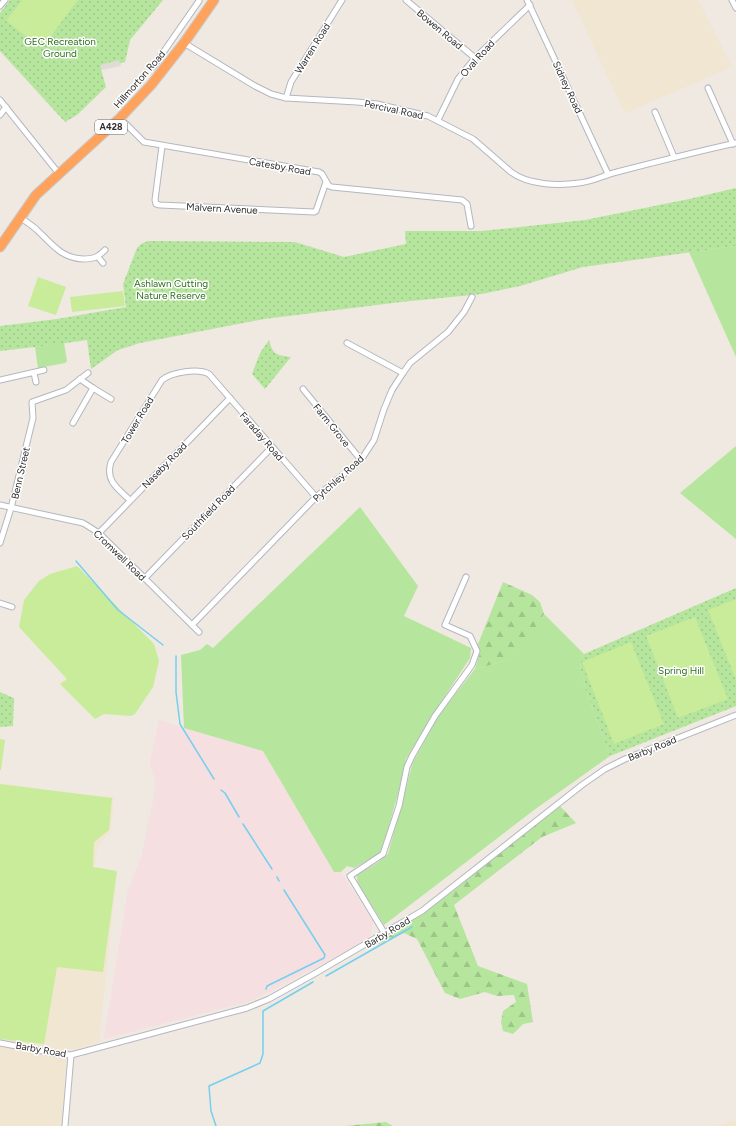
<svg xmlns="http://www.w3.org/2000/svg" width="736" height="1126" font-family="Figtree,sans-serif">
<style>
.education{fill:#f0e6d1}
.medical{fill:#f5dfe0}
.grass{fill:#b6e59e}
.forest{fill:url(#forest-firs)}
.park{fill:url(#park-dots)}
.pitch{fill:#c9ec9a}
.plaza{fill:#dfdcd8}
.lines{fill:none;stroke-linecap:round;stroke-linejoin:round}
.stream{stroke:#75cff0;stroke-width:1.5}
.street-casing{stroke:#b4b7c1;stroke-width:7}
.highway-casing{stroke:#c9c9c9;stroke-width:11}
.street{stroke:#fff;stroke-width:5}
.highway{stroke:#ffa35c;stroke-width:9}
.labels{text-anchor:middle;stroke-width:3;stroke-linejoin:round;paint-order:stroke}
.shield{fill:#fff;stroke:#6d6d6d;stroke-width:1}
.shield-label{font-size:9px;font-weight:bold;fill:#2e2e2e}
.street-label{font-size:10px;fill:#2e2e2e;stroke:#fff}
.park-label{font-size:10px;fill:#2c6e1b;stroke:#fff}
</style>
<defs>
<pattern id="forest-firs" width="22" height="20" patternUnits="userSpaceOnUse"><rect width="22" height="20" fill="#b6e59e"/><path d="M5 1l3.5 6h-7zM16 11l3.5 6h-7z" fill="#9dc588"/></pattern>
<pattern id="park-dots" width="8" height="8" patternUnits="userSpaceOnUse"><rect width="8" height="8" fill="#b6e59e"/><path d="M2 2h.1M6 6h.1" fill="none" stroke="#9dc588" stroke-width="1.8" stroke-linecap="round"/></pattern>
</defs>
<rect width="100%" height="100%" fill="#efe9e1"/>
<g class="education">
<polygon points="572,0 698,0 732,67 625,113"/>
<polygon points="0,783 72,794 114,797 111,831 99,844 94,867 117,871 99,1042 70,1050 66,1061 62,1126 0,1126"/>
<polygon points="736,1120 736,1126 714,1126"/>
</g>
<polygon class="medical" points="159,720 184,728 263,751 334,872 341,872 373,922 369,940 251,1001 104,1039 128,890 142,854 156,786 150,762"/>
<g class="grass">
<polygon points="736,246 736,357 689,252"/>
<polygon points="64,343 67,361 65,363 38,368 35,347"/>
<polygon points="736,446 736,539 680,493"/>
<polygon points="360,507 418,586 404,616 471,648 470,658 432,716 406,759 401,783 382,850 375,856 354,868 347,866 341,872 334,872 263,751 184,728 181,655 200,650 207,644 213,648"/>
<polygon points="544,614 584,654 580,666 586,690 610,756 534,810 384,925 358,884 357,879 357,875 377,863 388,854 413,762 439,715 475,669 509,660"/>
</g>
<g class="forest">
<polygon points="503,582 532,595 540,602 544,614 530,635 509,660 475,669 480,653 478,644"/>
<polygon points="559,805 576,823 542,837 454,905 478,966 527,984 533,1022 523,1024 513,1034 503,1031 501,1022 503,1011 516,1002 514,995 497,996 485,992 460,999 445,993 417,939 404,933 376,945 447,896"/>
<polygon points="386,1122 393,1126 345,1126"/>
</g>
<g class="park">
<polygon points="10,0 163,0 130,40 125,62 101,69 106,87 77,115 65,122 0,51 0,13"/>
<polygon points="736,188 736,246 583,267 520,286 482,294 401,302 264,319 140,343 118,350 91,369 87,340 52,345 0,351 0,326 57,319 126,307 123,284 137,248 141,244 148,241 295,242 344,257 406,244 405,231 482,231 585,220 689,199"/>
<path d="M 269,340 C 273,355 276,355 291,357 L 265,389 L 252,374 L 260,353 Z"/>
<polygon points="736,588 736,706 610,756 586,690 580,666 584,654"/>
<polygon points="0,692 14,698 13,726 0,727"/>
</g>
<g class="pitch">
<polygon points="22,0 78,0 42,48 6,21"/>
<polygon points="38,277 66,287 56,315 28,306"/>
<polygon points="123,291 125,306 72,312 70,297"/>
<polygon points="77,566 154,644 159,661 153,687 135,714 131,716 104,714 95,719 60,684 67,679 19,627 24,600 39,581 50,574"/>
<polygon points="736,599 736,680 708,610"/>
<polygon points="695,617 728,699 678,718 646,636"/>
<polygon points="631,642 664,724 614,744 582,662"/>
<polygon points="0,739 5,740 1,770 0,770"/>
<polygon points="0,784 112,798 109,830 94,842 93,867 117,871 103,972 57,967 44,1044 0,1039"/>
</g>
<polygon class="plaza" points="119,60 121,66 102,70 100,65"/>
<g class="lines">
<g class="stream">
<polyline points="76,561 118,610 163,645"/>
<polyline points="176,656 176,692 180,724 214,779"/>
<polyline points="221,790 225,793 239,817"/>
<polyline points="243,824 272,869"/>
<polyline points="277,877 279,881"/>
<polyline points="326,976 412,927"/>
<polyline points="266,989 267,986 324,958 325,955 284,890"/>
<polyline points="216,1126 211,1111 209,1086 260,1063 263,1054 263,1011 313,982"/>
</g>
<g class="street-casing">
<g id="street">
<polyline points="406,0 475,58"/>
<polyline points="527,0 608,174"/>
<polyline points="732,0 736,8"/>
<polyline points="0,6 5,0"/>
<path d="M 184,43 L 255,86 L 271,94 L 286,98 L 357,102 L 377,104 L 428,116 L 473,139 L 511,172 C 528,185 558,186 579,183 C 592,182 604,175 617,172 C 656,162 696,152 736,143"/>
<polyline points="153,67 199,1"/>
<polyline points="708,88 733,144"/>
<polyline points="286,98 291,82 342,0"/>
<polyline points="0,100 60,175"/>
<polyline points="655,112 674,157"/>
<polyline points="0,115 6,107"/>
<polyline points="120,118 144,142 319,172 322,174 329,186 332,187 462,200 467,204 471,226"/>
<polyline points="438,120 458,79 475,58 530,5"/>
<polyline points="162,146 155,200 156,204 160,205 314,212 316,211 326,182"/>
<path d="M 20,217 C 26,222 32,225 37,230 C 52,244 61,258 83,259 C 94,259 98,257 105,250"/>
<polyline points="98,257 103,263"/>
<polyline points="347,343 403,373"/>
<polyline points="34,373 36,382"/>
<polyline points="80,379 93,388 111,399"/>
<polyline points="0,380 44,370"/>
<polyline points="303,389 361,460"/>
<polyline points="73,423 93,388"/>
<path d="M 130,500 C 118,489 105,481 111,462 L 162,380 C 172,372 198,368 209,374 L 316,497"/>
<polyline points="0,505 83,523 99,533 199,632"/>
<polyline points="99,533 230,398"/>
<polyline points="0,543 11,508 33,418 32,402 66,390 88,373"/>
<polyline points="145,578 272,447"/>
<polyline points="0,603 12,607"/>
<polyline points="192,625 316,497 361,460 374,440 384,409 392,390 403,373 410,363 448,332 464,312 472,297"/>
<polyline points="385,934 350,876 383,854 399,806 407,767 412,756 435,716 472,665 477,651 470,636 445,625 466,577"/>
<polyline points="0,1043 58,1054 71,1055 247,1008 269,999 314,974 422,911 582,785 605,769 625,759 736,715"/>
<polyline points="65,1126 71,1055"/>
</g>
</g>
<g class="highway-casing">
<polyline id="highway" points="0,247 36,195 120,118 151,85 184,43 214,0"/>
</g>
<use href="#street" class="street"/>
<use href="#highway" class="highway"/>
</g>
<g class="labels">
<rect class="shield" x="95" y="120" width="32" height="14" rx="3"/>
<g class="shield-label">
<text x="111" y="130">A428</text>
</g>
<g class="street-label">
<text transform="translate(440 29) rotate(40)" y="4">Bowen Road</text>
<text transform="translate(312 48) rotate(-58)" y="4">Warren Road</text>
<text transform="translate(477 58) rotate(-48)" y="4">Oval Road</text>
<text transform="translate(139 79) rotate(-49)" y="4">Hillmorton Road</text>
<text transform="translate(568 87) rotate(65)" y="4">Sidney Road</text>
<text transform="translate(394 109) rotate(12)" y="4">Percival Road</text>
<text transform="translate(280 166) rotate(10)" y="4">Catesby Road</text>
<text transform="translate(222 208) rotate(3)" y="4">Malvern Avenue</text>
<text transform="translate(137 420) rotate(-59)" y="4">Tower Road</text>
<text transform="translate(332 425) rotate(51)" y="4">Farm Grove</text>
<text transform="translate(262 436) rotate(49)" y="4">Faraday Road</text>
<text transform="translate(164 465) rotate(-46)" y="4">Naseby Road</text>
<text transform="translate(20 473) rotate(-77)" y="4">Benn Street</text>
<text transform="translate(338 478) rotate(-42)" y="4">Pytchley Road</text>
<text transform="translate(208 512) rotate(-46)" y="4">Southfield Road</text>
<text transform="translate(120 555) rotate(44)" y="4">Cromwell Road</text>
<text transform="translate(652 748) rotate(-22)" y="4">Barby Road</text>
<text transform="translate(387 932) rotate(-31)" y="4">Barby Road</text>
<text transform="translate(41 1049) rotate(10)" y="4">Barby Road</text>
</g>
<g class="park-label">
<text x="60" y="45">GEC Recreation<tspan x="60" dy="12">Ground</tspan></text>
<text x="171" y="287">Ashlawn Cutting<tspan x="171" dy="12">Nature Reserve</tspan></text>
<text x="681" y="674">Spring Hill</text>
</g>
</g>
</svg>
